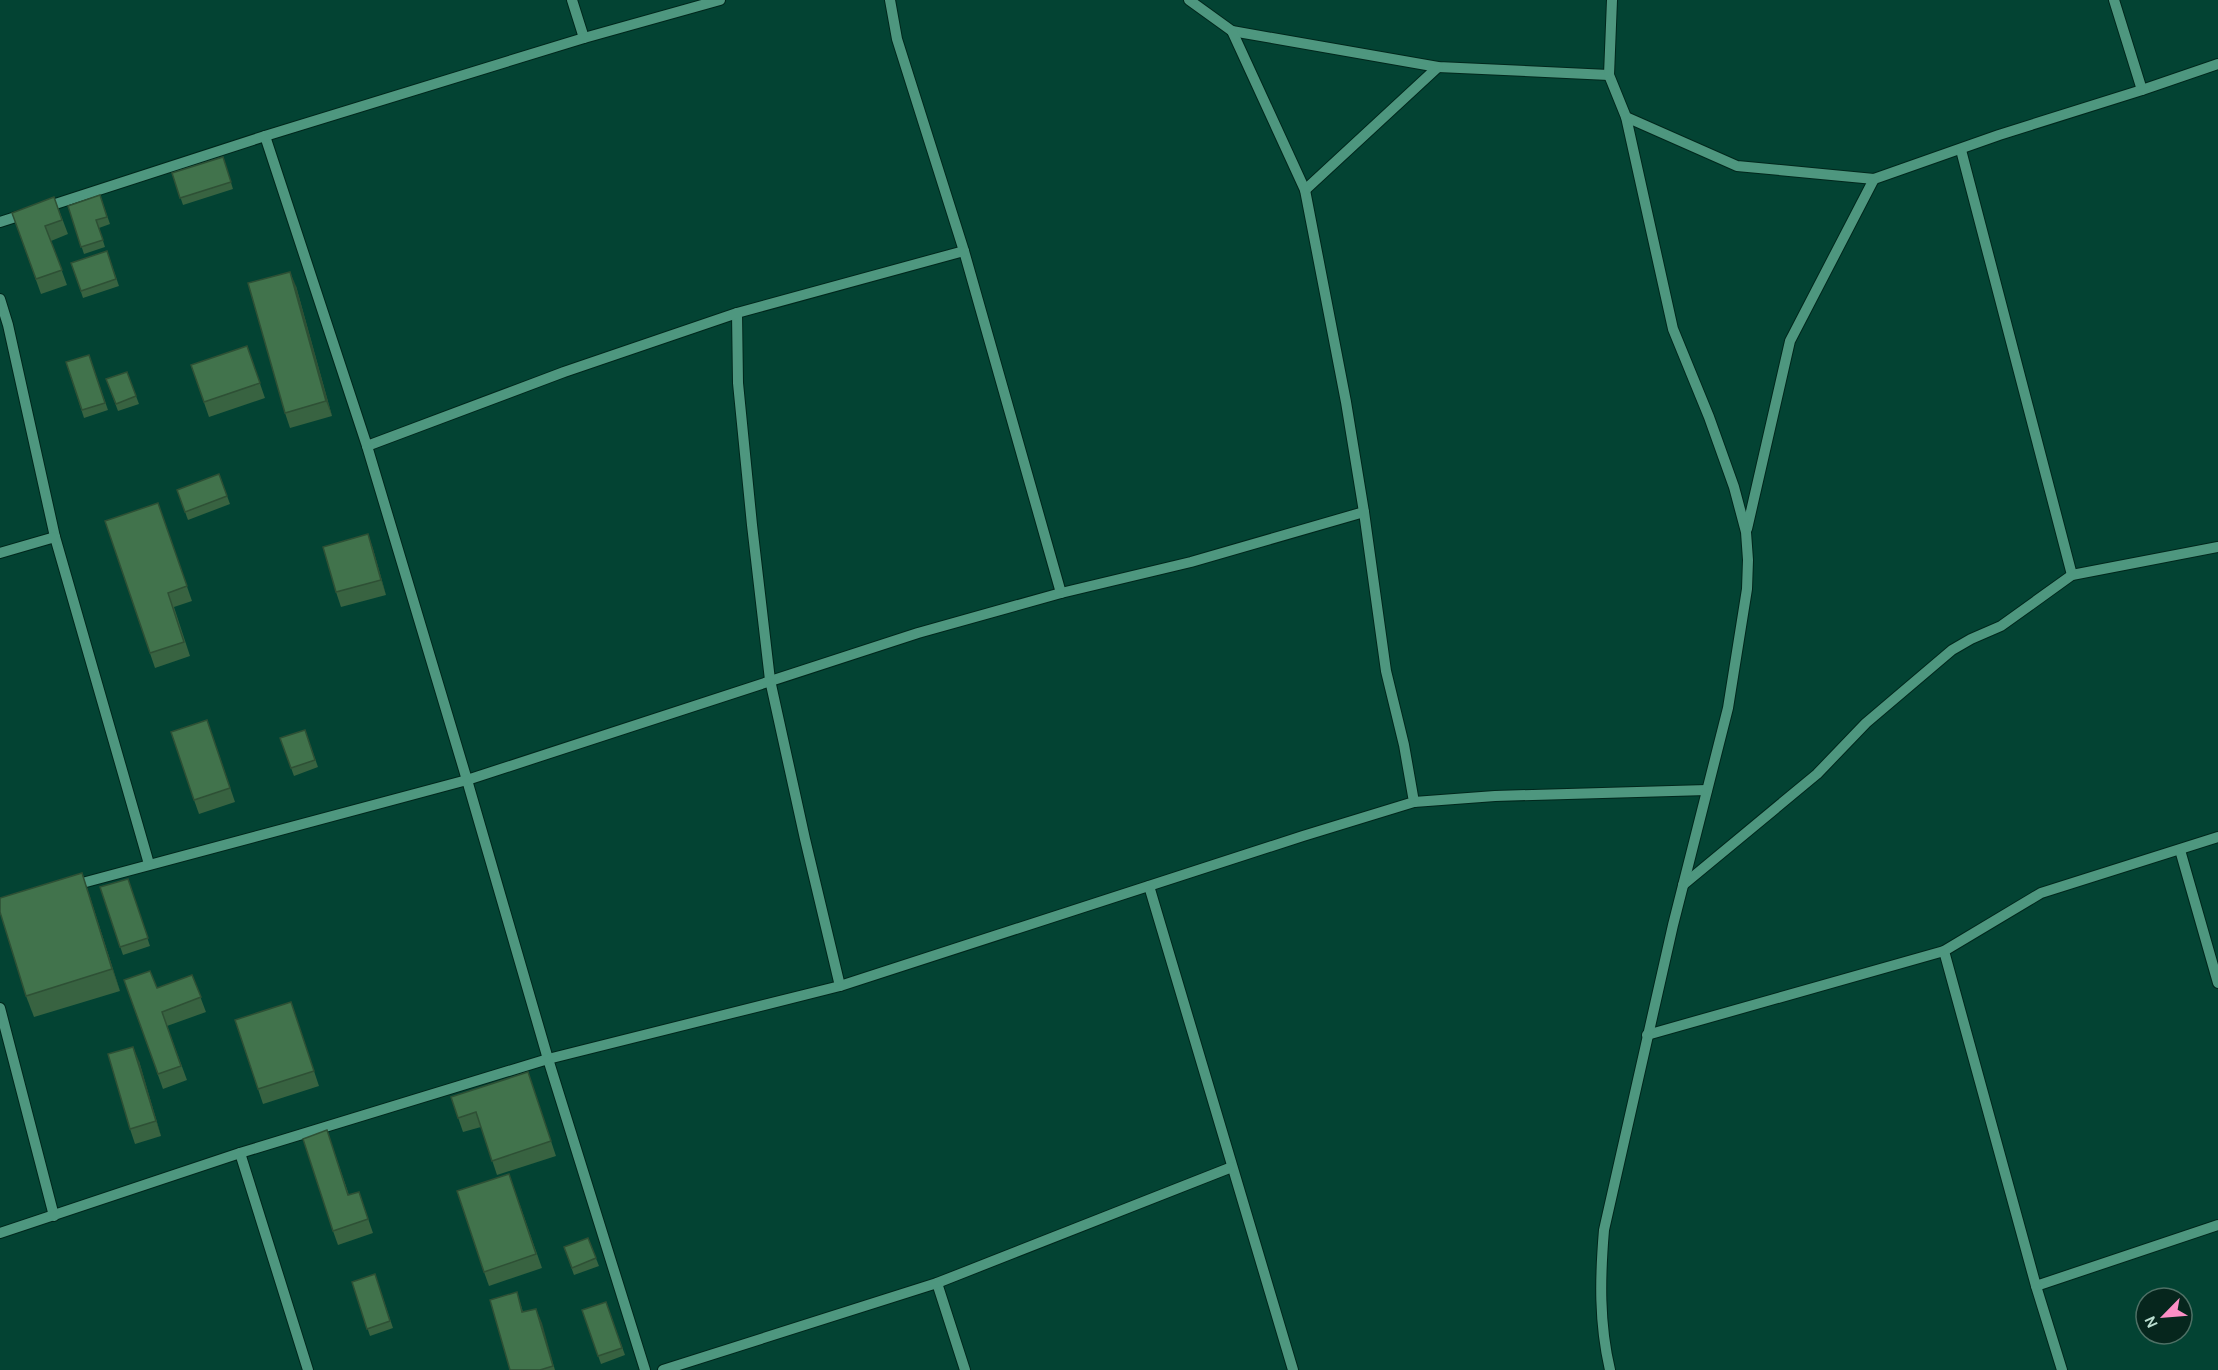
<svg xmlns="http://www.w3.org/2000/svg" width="2218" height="1370" font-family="Karla,sans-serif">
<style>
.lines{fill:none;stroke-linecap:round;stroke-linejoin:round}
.minor-casing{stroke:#00271c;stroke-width:12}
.minor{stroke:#4e977f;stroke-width:10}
.wall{fill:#386341}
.shaded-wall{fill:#2e5035}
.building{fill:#41734c;stroke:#2e5035;stroke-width:1.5}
</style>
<rect width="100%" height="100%" fill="#034333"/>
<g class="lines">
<g class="minor-casing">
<g id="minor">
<polyline points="572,0 584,38"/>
<polyline points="890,0 897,39 964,251 1061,593"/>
<polyline points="1189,0 1232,31 1438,67 1609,75"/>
<polyline points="2114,0 2142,90"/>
<polyline points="1626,117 1737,166 1874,179 1999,135 2142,90 2218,64"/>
<polyline points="265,136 367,446 467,780 548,1059 645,1370"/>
<polyline points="1961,150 2072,575"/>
<polyline points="1305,190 1438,67"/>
<polyline points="43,208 265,136 584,38 720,0"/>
<polyline points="0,222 25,214"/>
<polyline points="0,299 8,325 55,537 149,864"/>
<polyline points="737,313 738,383 752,525 770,680 805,839 840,986"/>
<polyline points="367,446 564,372 737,313 964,251"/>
<polyline points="1747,529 1790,341 1874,179"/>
<polyline points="0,553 55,537"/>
<polyline points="1414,802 1495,796 1707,790"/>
<polyline points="2180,850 2218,983"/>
<polyline points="1683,885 1817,774 1866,723 1952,650 1971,639 2001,626 2072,575 2218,547"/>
<polyline points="71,886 467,780 918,633 1061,593 1191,562 1364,512"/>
<polyline points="1149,886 1293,1370"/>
<polyline points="1944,951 2036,1286 2062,1370"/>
<polyline points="0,1008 54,1216"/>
<polyline points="1647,1035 1944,951 2041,893 2218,837"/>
<polyline points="240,1153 308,1370"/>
<polyline points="0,1233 240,1153 548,1059 840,986 1303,836 1414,802 1404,745 1386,671 1364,512 1346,402 1305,190 1232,31"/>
<polyline points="937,1283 965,1370"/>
<polyline points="2036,1286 2218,1225"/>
<polyline points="663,1370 937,1283 1232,1167"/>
<path d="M 1610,1370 C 1599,1323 1600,1278 1604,1230 L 1673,925 L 1728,708 L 1747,589 L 1748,560 L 1746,532 L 1734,487 L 1709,417 L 1673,329 L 1626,117 L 1609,75 L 1612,0"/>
</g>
</g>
<use href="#minor" class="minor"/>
</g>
<g class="wall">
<polygon points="223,157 233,189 183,205 172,173"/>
<polygon points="100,195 110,224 99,228 105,247 84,254 68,206"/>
<polygon points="54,197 68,234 51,241 67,285 41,294 12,213"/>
<polygon points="107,251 119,286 83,298 71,263"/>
<polygon points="296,286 332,416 290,428 285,413"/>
<polygon points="247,346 265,398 209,417 191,365"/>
<polygon points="89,355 108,410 84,418 66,362"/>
<polygon points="127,372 139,404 118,411 106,379"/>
<polygon points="219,474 230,504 188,520 177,490"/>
<polygon points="158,503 192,601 174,607 190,656 155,668 105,521"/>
<polygon points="368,534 373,549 386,595 341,607 336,592"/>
<polygon points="305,730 318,767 294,776 280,738"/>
<polygon points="212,734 235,802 199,814 194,800"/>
<polygon points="128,879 150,946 123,955 100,887"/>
<polygon points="89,894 120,991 34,1017 26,996"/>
<polygon points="192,975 206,1012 167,1026 187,1080 163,1089 124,980 157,988"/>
<polygon points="291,1002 319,1086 263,1104 258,1089"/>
<polygon points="139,1061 161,1136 135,1144 130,1129"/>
<polygon points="528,1072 556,1156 497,1175 481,1127 463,1132 451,1097"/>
<polygon points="332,1145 349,1195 359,1192 373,1233 338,1245 333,1231"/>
<polygon points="509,1174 542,1268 489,1286 484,1272"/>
<polygon points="588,1238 599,1266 574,1275 564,1247"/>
<polygon points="375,1274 393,1328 370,1336 352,1282"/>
<polygon points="517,1292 523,1312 536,1309 555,1370 510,1370"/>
<polygon points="606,1302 625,1355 601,1364 582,1310"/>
</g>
<g class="shaded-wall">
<polygon points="290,272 296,286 332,416 326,401"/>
<polygon points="368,534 373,549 386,595 381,580"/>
<polygon points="82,873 89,894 120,991 112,969"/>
<polygon points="133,1047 139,1061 161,1136 156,1121"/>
<polygon points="536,1309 542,1323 555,1370"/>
</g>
<g class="building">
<polygon points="223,157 231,182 180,198 172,173"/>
<polygon points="100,195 107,217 96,220 103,240 81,247 68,206"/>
<polygon points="54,197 62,220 45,226 62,270 36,279 12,213"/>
<polygon points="107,251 116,279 81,291 71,263"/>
<polygon points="290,272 326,401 285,413 248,283"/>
<polygon points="247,346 260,383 204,402 191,365"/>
<polygon points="89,355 105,403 82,410 66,362"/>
<polygon points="127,372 136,396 116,404 106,379"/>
<polygon points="219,474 227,496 185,512 177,490"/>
<polygon points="158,503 187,586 168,593 184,642 150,653 105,521"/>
<polygon points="368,534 381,580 336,592 323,547"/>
<polygon points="207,720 230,788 194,800 171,732"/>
<polygon points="305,730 315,760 291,768 280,738"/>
<polygon points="82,873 112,969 26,996 0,912 0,898"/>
<polygon points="128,879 148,938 120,947 100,887"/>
<polygon points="150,971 157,988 192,975 201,997 162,1012 181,1066 158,1074 124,980"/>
<polygon points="291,1002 314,1071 258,1089 235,1020"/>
<polygon points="133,1047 156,1121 130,1129 108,1054"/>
<polygon points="528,1072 551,1141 492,1161 476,1112 458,1118 451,1097"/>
<polygon points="327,1130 348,1195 359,1192 368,1219 333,1231 303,1139"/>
<polygon points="509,1174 536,1254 484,1272 457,1191"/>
<polygon points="588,1238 596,1258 572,1268 564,1247"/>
<polygon points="375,1274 390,1321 367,1329 352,1282"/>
<polygon points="517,1292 522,1312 536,1309 553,1366 540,1370 510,1370 490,1300"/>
<polygon points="606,1302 622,1348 598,1356 582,1310"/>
</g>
<g transform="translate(2164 1316) rotate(245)"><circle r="28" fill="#06261d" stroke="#4e7065" stroke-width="1.5"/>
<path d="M0-4.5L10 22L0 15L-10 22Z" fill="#fb8fc5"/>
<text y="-9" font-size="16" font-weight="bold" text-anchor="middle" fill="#baded0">N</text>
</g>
</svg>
